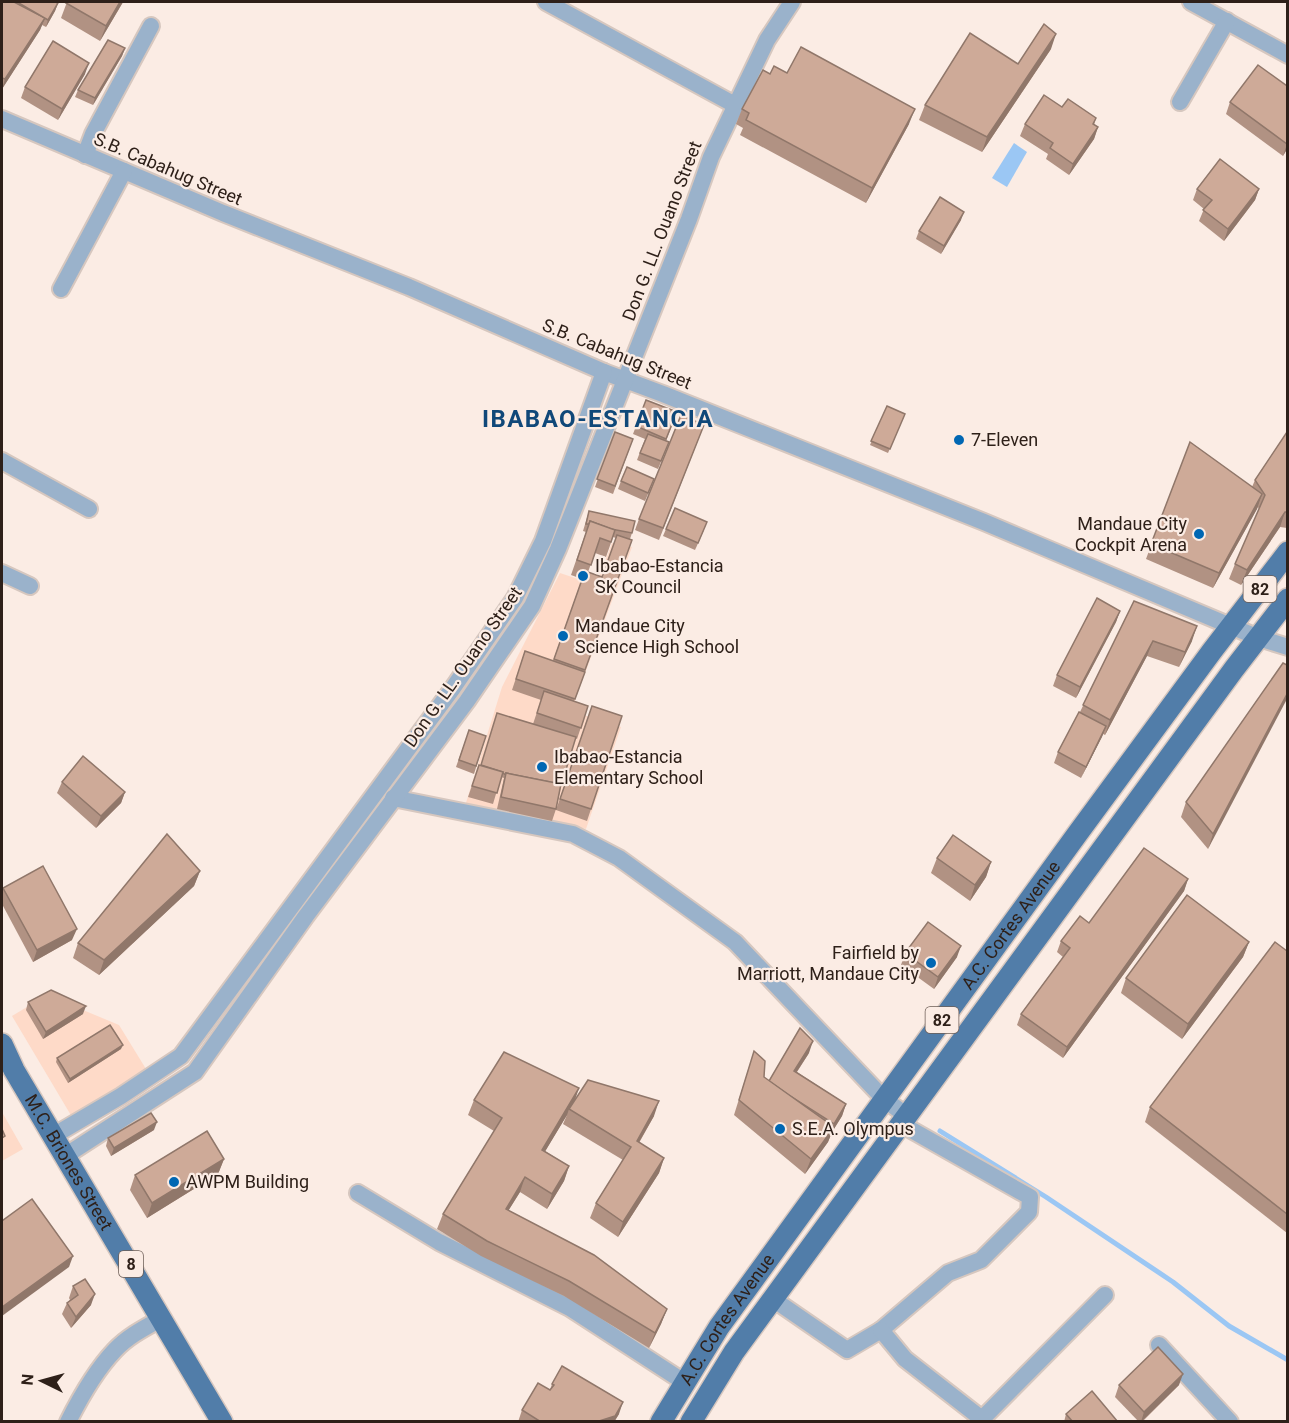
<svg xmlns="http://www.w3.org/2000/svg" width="1289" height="1423" font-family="Roboto,sans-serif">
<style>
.built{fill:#fedac8}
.water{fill:#9bc7f4}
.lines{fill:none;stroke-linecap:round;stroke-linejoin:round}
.stream{stroke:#9bc7f4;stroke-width:5}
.minor-casing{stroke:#d6c7bf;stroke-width:20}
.major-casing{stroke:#d6c7bf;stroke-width:24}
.minor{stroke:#9ab2cb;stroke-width:16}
.major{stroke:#517da9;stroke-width:21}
.wall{fill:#b19283;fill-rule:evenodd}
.shaded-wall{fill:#90776a}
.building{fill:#ceaa98;stroke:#90776a;stroke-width:1.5}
.poi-dot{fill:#0067b3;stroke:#fbece4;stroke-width:2}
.labels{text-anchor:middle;stroke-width:4.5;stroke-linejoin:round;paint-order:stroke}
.shield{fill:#fbece4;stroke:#6c5d56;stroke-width:1.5}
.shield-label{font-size:16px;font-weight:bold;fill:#2e2019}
.street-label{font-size:18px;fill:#2e2019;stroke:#fbece4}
.poi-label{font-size:18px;fill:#2e2019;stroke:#fbece4;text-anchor:start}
.district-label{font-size:24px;font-weight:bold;letter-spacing:1.5px;fill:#104879;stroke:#fbece4}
</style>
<rect width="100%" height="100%" fill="#fbece4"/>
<g class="built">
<polygon points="612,543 632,547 571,711 621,727 586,829 465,806 502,687 560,573 596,585"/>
<polygon points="47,995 119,1025 146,1069 72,1117 12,1016"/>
<polygon points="2,1112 23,1149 2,1161"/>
</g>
<polygon class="water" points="1014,143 1027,152 1007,187 992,178"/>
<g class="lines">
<polyline class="stream" points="940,1131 1046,1197 1173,1282 1229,1326 1288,1360"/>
<g class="minor-casing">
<g id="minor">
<polyline points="546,2 735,105"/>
<polyline points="1191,2 1288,55"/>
<polyline points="1180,102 1227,21"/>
<polyline points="2,119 223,213 409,287 604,372 663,394 984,522 1259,638 1288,647"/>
<polyline points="85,155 93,134 151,26"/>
<polyline points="61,289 124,171"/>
<polyline points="2,461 89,509"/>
<polyline points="2,573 30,586"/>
<polyline points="393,798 573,834 619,858 735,942 884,1099 907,1116"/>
<polyline points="53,1136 121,1096 181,1056 453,688 515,598 543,541 604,372"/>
<polyline points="65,1156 195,1072 306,916 467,701 532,606 558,549 689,219 711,157 767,40 792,2"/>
<polyline points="358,1193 439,1242 570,1308 684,1382"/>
<polyline points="773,1299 847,1350 881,1330 948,1273 981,1260 1029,1212 1030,1197 901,1124"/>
<polyline points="881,1330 905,1359 982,1419 1105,1295"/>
<polyline points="1159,1345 1230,1422"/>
<path d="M 68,1422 C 81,1396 95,1371 115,1350 C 128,1336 146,1327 162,1318"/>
</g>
</g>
<g class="major-casing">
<g id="major">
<path id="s1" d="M 2,1044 L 14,1070 L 222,1422"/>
<path id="s2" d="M 661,1422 L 719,1327 L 1078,833 L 1212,651 L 1288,552"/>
<polyline points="691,1422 734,1352 1234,669 1288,599"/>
</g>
</g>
<use href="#minor" class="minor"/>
<use href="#major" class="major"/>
</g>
<g class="wall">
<polygon points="2,2 55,2 58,3 55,11 46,27 42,25 40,30 2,89"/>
<polygon points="67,2 123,2 100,41 61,18"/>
<polygon points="125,48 122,56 93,105 75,97 78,90"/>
<polygon points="1051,49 982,152 919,120 925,105 1018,64"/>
<polygon points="787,73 909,124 866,203 740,135 743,128 736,124 742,109 770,74"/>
<polygon points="85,74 58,120 21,98 25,87"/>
<polygon points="1287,86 1287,149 1283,156 1226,114 1230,102"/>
<polygon points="1062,107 1096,118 1094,125 1098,127 1094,139 1069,175 1046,159 1048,154 1020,136 1025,124"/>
<polygon points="1197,189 1259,189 1255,200 1224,241 1199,221 1204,209 1193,200"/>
<polygon points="961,220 941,254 916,239 919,231"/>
<polygon points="646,400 677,412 666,441 669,442 658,469 637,460 645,439 633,434"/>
<polygon points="887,406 905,414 888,453 870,445"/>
<polygon points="704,425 659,540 635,530 639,519"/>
<polygon points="615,432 633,439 613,494 595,487"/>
<polygon points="1287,432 1287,528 1280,527 1241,585 1229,579 1235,564 1259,509 1258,507 1213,588 1146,559 1190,442 1252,487 1255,480"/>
<polygon points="621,481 651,487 645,501 618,489"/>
<path d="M 589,511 L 632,533 L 630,539 L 632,540 L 574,701 L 588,706 L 577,739 L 575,738 L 561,786 L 556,809 L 552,821 L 497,809 L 504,778 L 501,777 L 493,804 L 468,797 L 479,765 L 481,765 L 533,724 L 541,700 L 512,690 L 525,651 L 553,661 L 582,579 L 571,575 L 586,532 L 583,531 ZM 613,537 L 616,538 L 602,577 L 588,572 L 595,553 L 606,557 Z"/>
<polygon points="666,529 704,530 695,550 663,536"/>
<polygon points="1134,601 1192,641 1179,667 1147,656 1105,735 1103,734 1081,778 1054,763 1058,752 1080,712"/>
<polygon points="1120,611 1116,622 1076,698 1053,686 1057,675"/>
<polygon points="1287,665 1208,849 1181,817 1186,802"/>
<polygon points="592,706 622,716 587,821 556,810"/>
<polygon points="469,730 486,736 474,774 456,767"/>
<polygon points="62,782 125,792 121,803 96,828 57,793"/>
<polygon points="937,858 991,862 986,877 970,901 931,873"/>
<polygon points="200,871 194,886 99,975 73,958 78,943"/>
<polygon points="1188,879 1184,891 1063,1058 1017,1025 1021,1014 1063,957 1057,952 1061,941 1089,923"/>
<polygon points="3,888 72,940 33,962 2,904 2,893"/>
<polygon points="1249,942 1243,957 1182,1039 1121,993 1126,978"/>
<polygon points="1287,951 1287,1233 1145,1122 1150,1107"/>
<polygon points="905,953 957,957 934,989 901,965"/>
<polygon points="28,1002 83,1014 43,1039 26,1010"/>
<polygon points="121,1049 68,1083 56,1062 57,1058"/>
<polygon points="754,1051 764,1077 769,1081 809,1053 797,1072 846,1104 842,1116 832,1132 828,1142 805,1174 734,1115"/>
<polygon points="575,1099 654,1116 639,1143 664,1158 659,1173 618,1237 590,1218 596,1203 623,1160 563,1124 567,1115 545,1151 569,1166 564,1181 547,1209 520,1192 508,1211 667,1309 661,1324 649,1348 564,1296 481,1256 437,1229 443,1214 494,1131 468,1115 474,1100"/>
<polygon points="154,1130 111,1156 106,1146 108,1138"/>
<polygon points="224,1159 218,1174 147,1218 130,1190 135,1175"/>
<polygon points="73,1286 91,1305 71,1328 62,1314 67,1303 70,1300 69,1298"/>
<polygon points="552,1384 619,1414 614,1422 518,1422 522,1410 550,1390"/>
<polygon points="1119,1385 1179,1385 1142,1422 1139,1422 1115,1397"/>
<polygon points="1066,1414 1118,1422 1064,1422"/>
</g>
<g class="shaded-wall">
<polygon points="120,2 123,2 100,41 106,26"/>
<polygon points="58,3 55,11 46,27 48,20"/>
<polygon points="45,18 40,30 2,89 5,79"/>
<polygon points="1056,34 1051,49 982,152 987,137"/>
<polygon points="125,48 122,56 93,105 95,98"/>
<polygon points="89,63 85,74 58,120 62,109"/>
<polygon points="915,109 909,124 866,203 872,188"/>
<polygon points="1098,127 1094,139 1069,175 1073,164"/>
<polygon points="1287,144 1287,149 1283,156"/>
<polygon points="1259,189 1255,200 1224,241 1228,229"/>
<polygon points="964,212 961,220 941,254 944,246"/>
<polygon points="1262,494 1257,509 1213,588 1219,573"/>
<polygon points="1285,512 1280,527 1241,585 1247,570"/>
<polygon points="1120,611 1116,622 1076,698 1080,687"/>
<polygon points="1197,626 1192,641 1179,667 1185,652"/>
<polygon points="1153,641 1147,656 1105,735 1110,720"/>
<polygon points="1287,694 1287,699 1208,849 1213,834"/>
<polygon points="1106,726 1102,737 1081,778 1086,767"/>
<polygon points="125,792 121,803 96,828 101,816"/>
<polygon points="991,862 986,877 970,901 975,885"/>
<polygon points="200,871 194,886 99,975 104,960"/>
<polygon points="1188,879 1184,891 1063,1058 1067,1047"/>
<polygon points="77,929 72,940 33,962 37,950"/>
<polygon points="1249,942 1243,957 1182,1039 1188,1024"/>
<polygon points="961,946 957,957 934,989 938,977"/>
<polygon points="86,1006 83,1014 43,1039 46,1032"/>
<polygon points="813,1041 809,1053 790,1082 794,1071"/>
<polygon points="123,1045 121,1049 68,1083 70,1079"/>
<polygon points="579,1088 574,1103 569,1109 567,1115 537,1165 542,1150"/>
<polygon points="659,1101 654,1116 631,1156 637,1141"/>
<polygon points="846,1104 842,1116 832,1132 828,1142 805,1174 811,1159 832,1130 834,1124"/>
<polygon points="157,1122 154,1130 111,1156 114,1148"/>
<polygon points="664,1158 659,1173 618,1237 623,1222"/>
<polygon points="224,1159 218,1174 147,1218 152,1203"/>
<polygon points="569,1166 564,1181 547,1209 552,1194"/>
<polygon points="525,1177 520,1192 500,1224 506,1209"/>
<polygon points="73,1256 69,1267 2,1316 2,1307"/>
<polygon points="95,1294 91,1305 71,1328 76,1317"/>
<polygon points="667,1309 661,1324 649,1348 655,1333"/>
<polygon points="1183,1374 1179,1385 1141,1422 1144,1412"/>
<polygon points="623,1402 619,1414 614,1422 596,1422"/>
</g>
<g class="building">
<polygon points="2,2 14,2 45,18 5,79 2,78"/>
<polygon points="17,2 55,2 58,3 48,20"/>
<polygon points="67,2 120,2 106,26 66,3"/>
<polygon points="1044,24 1056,34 987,137 925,105 970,33 1018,64"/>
<polygon points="108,40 125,48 95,98 78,90"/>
<polygon points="53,41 89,63 62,109 25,87"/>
<polygon points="801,47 915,109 872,188 746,120 749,113 742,109 763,70 770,74 774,66 787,73"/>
<polygon points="1258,65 1287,86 1287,144 1230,102"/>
<polygon points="1044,95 1062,107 1068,99 1096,118 1093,124 1098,127 1073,164 1050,148 1053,143 1025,124"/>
<polygon points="1220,159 1259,189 1228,229 1203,210 1212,200 1197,189"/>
<polygon points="940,197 964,212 944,246 919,231"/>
<polygon points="646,400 677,412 666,439 636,426"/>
<polygon points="887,406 905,414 890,449 871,441"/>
<polygon points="681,415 704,425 663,528 639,519"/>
<polygon points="615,432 633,439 615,486 597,479"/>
<polygon points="1287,432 1287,512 1285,512 1247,570 1235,564 1265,495 1255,480"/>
<polygon points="648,434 669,442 661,461 640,453"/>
<polygon points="1190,442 1262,494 1219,573 1151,544"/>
<polygon points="627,467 654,479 648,493 621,481"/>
<polygon points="675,508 707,522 698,543 666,529"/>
<polygon points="589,511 635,521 632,533 611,529 590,521 589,524 586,524"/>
<polygon points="590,521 615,530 611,542 600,538 591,565 577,560"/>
<polygon points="617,535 632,540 585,670 554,659 585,571 602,577"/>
<polygon points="1097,598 1120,611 1080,687 1057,675"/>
<polygon points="1134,601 1197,626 1185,652 1153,641 1110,720 1083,705"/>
<polygon points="525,651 585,672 575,699 516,679"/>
<polygon points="1283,663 1287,665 1287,694 1213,834 1186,802"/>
<polygon points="544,691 588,706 581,728 537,713"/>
<polygon points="592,706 622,716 591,809 560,799"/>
<polygon points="1079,712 1106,726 1086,767 1058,752"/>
<polygon points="497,713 576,737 561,786 561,784 506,773 506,775 503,773 503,772 481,765"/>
<polygon points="469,730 486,736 476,766 459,760"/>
<polygon points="83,756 125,792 101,816 62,782"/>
<polygon points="479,765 503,772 497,793 472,786"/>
<polygon points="506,773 561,784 556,809 501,797"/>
<polygon points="167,834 200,871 104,960 78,943"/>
<polygon points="953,835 991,862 975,885 937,858"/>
<polygon points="1144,848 1188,879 1067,1047 1021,1014 1070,948 1061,941 1080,916 1089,923"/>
<polygon points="43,866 77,929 37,950 3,888"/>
<polygon points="1187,895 1249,942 1188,1024 1126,978"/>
<polygon points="928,922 961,946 938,977 905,953"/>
<polygon points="1275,942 1287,951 1287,1214 1150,1107"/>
<polygon points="51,990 86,1006 46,1032 28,1002"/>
<polygon points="110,1025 123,1045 70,1079 57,1058"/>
<polygon points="800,1028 813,1041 794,1071 846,1104 834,1124 790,1096 769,1081"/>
<polygon points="754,1051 765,1061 764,1077 834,1127 811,1159 739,1100"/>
<polygon points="504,1052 579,1088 542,1150 569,1166 552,1194 525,1177 506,1209 594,1255 667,1309 655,1333 569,1281 487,1241 443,1214 502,1118 474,1100"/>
<polygon points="588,1080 659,1101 637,1141 664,1158 623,1222 596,1203 631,1147 569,1109"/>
<polygon points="151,1113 157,1122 114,1148 108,1138"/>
<polygon points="2,1129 5,1136 2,1138"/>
<polygon points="207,1131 224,1159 152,1203 135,1175"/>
<polygon points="32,1199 73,1256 2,1307 2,1221"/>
<polygon points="85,1279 95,1294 76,1317 67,1303 78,1295 73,1286"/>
<polygon points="1158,1347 1183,1374 1144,1412 1119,1385"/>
<polygon points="562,1366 623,1402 615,1416 596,1422 541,1422 522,1410 538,1383 550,1390 554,1385 552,1384"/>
<polygon points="1092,1391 1118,1422 1073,1422 1066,1414"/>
</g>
<g class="poi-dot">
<circle cx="959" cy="440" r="6"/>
<circle cx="1199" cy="534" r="6"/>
<circle cx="583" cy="576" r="6"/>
<circle cx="563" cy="636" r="6"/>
<circle cx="542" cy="767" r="6"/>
<circle cx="931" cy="963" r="6"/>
<circle cx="780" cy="1129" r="6"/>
<circle cx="174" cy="1182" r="6"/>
</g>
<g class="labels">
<g class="shield">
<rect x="1243.5" y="576" width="33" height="26" rx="4.5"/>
<rect x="925.5" y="1007" width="33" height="26" rx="4.5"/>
<rect x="119" y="1251" width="24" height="26" rx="4.5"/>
</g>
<g class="shield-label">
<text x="1260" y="595">82</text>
<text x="942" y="1026">82</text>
<text x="131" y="1270">8</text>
</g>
<g class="street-label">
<text transform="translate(168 169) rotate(23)" y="6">S.B. Cabahug Street</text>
<text transform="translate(662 231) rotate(-69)" y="6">Don G. LL. Ouano Street</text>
<text transform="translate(617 354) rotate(22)" y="6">S.B. Cabahug Street</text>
<text transform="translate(463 667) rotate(-55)" y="6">Don G. LL. Ouano Street</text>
<text dy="6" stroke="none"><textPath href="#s2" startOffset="608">A.C. Cortes Avenue</textPath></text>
<text dy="6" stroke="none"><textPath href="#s1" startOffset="136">M.C. Briones Street</textPath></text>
<text dy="6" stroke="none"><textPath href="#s2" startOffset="122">A.C. Cortes Avenue</textPath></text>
</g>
<g class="poi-label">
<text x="971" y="446">7-Eleven</text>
<text x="1187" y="530" text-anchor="end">Mandaue City<tspan x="1187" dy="21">Cockpit Arena</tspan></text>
<text x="595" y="572">Ibabao-Estancia<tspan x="595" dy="21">SK Council</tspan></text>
<text x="575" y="632">Mandaue City<tspan x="575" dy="21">Science High School</tspan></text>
<text x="554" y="763">Ibabao-Estancia<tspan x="554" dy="21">Elementary School</tspan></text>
<text x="919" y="959" text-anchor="end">Fairfield by<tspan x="919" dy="21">Marriott, Mandaue City</tspan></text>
<text x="792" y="1135">S.E.A. Olympus</text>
<text x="186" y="1188">AWPM Building</text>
</g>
<g class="district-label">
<text x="598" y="427">IBABAO-ESTANCIA</text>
</g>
</g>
<rect width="1289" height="1423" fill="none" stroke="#2e2019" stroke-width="6"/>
<g transform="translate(42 1381) rotate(275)" stroke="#fbece4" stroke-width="4.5" paint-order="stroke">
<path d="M0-4.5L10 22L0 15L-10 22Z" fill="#2e2019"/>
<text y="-9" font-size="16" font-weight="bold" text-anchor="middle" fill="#2e2019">N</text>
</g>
</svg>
